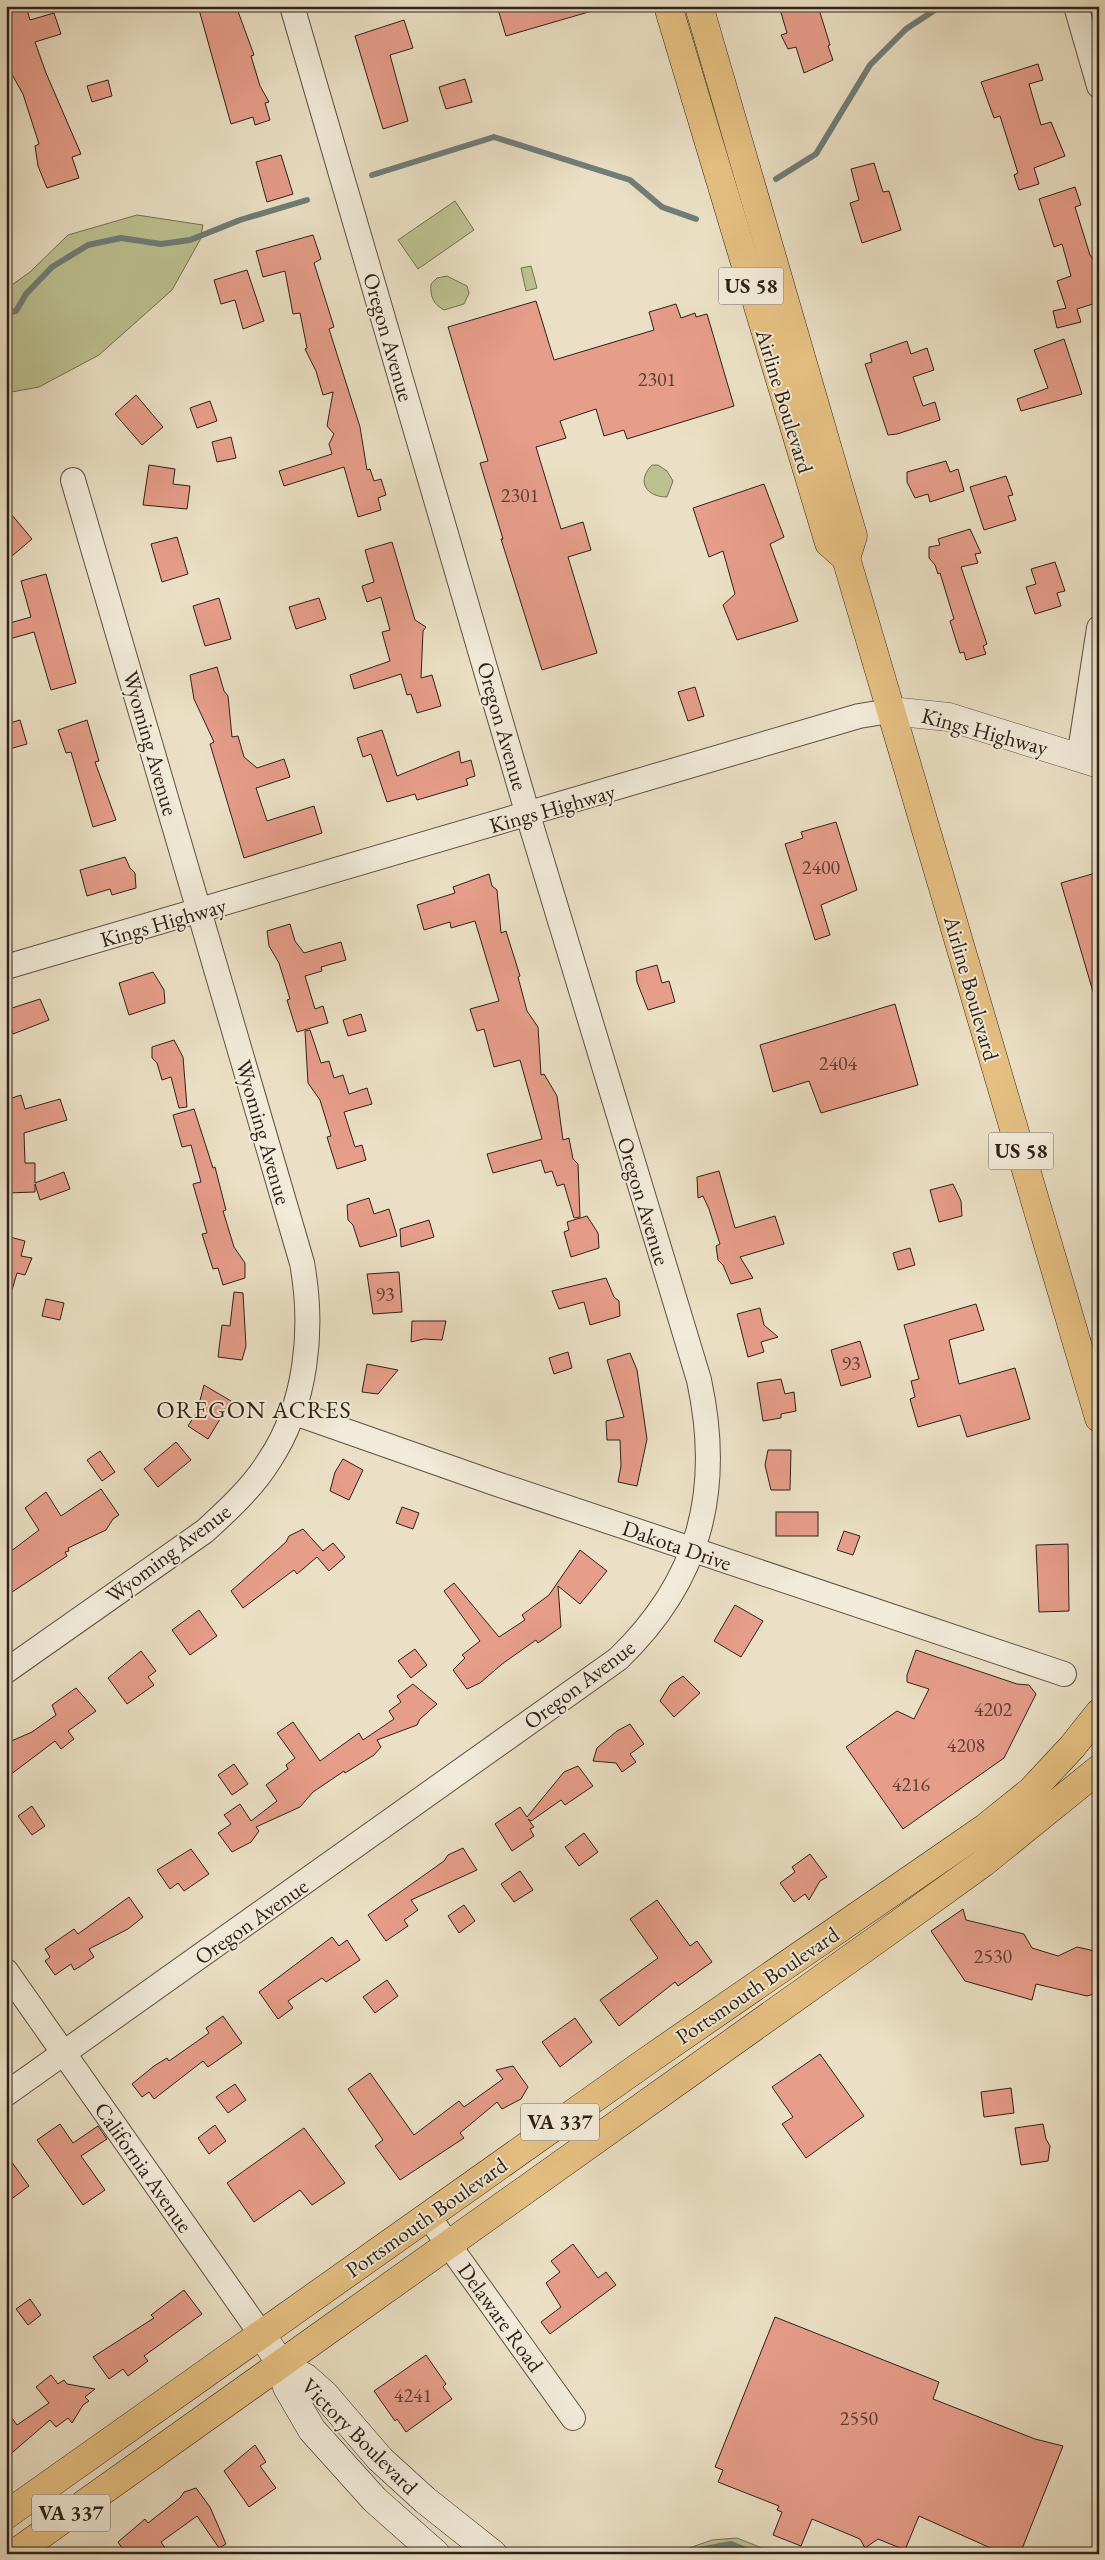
<svg xmlns="http://www.w3.org/2000/svg" width="1105" height="2560" font-family="'EB Garamond',serif">
<style>
.green{fill:#bdc191;stroke:#767154}
.lines{fill:none;stroke-linecap:round;stroke-linejoin:round}
.stream{stroke:#6f7e79;stroke-width:6}
.building{fill:#e69d8a;stroke:#2f2118}
.minor-casing{stroke:#5e5143;stroke-width:26}
.tertiary-casing{stroke:#5e5143;stroke-width:29}
.secondary-casing{stroke:#2f2118;stroke-width:29}
.primary-casing{stroke:#2f2118;stroke-width:29}
.minor{stroke:#f2ebd9;stroke-width:24}
.tertiary{stroke:#f2ebd9;stroke-width:28}
.secondary{stroke:#f2ebd9;stroke-width:28}
.primary{stroke:#e6c082;stroke-width:28}
.labels{text-anchor:middle;stroke-width:4;stroke-linejoin:round;paint-order:stroke}
.number-label{font-size:20px;fill:#5d4034}
.shield{fill:#f2ebd9;stroke:#6a5e52;stroke-width:1}
.shield-label{font-size:21px;font-weight:bold;fill:#2f2118}
.street-label{font-size:22px;fill:#2f2118;stroke:#f2ebd9}
.neighbourhood-label{font-size:24px;letter-spacing:1px;fill:#2f2118;stroke:#f2ebd9}
</style>
<rect width="100%" height="100%" fill="#ebe0c5"/>
<filter id="stains"><feTurbulence type="fractalNoise" baseFrequency=".004" numOctaves="4"/><feColorMatrix values="0 0 0 0 .2 0 0 0 0 .09 0 0 0 0 .02 0 0 0 .5 -.17"/></filter>
<radialGradient id="worn" r=".72"><stop offset=".6" stop-color="#630" stop-opacity="0"/><stop offset="1" stop-color="#630" stop-opacity=".3"/></radialGradient>
<g class="green">
<polygon points="455,201 474,230 418,269 398,240"/>
<polygon points="137,215 203,225 200,240 172,290 99,355 39,387 6,393 6,289 30,272 68,235"/>
<polygon points="531,266 537,288 526,291 521,268"/>
<path d="M 447,276 L 467,286 L 469,293 L 464,304 L 444,310 C 433,304 430,296 431,284 L 437,278 Z"/>
<path d="M 652,465 L 658,465 L 667,471 L 673,481 L 667,497 C 646,497 636,481 652,465 Z"/>
<polygon points="737,2538 777,2554 672,2554 712,2540"/>
</g>
<g class="lines">
<g class="stream">
<polyline points="372,175 494,137 630,180 662,207 696,219"/>
<polyline points="776,179 816,154 870,65 906,29 941,6"/>
<polyline points="6,313 16,311 26,294 52,267 88,245 121,238 161,244 190,240 240,220 307,200"/>
<polyline points="691,2554 699,2550 731,2544 755,2554"/>
</g>
</g>
<g class="building">
<polygon points="6,6 26,6 30,20 54,13 61,34 35,42 46,73 81,154 72,157 79,178 47,188 38,166 35,146 39,144 23,94 6,64"/>
<polygon points="198,6 236,6 254,55 251,56 260,86 269,102 265,103 270,120 255,125 253,117 231,124"/>
<polygon points="497,6 592,6 592,11 506,36"/>
<polygon points="779,6 818,6 830,45 828,46 833,60 804,73 796,47 788,49 781,35 787,33"/>
<polygon points="404,20 413,48 390,55 408,121 383,129 355,36"/>
<polygon points="1038,64 1043,80 1029,84 1041,125 1051,122 1065,156 1034,168 1039,184 1019,190 1014,175 1018,173 1000,116 994,118 981,82"/>
<polygon points="465,79 472,102 446,109 439,87"/>
<polygon points="108,80 112,96 92,102 87,86"/>
<polygon points="281,155 293,194 267,202 256,162"/>
<polygon points="874,163 883,192 889,191 901,230 862,243 850,203 859,200 851,169"/>
<polygon points="1075,187 1081,205 1075,207 1090,255 1099,268 1099,302 1077,309 1081,322 1057,328 1053,311 1066,308 1057,281 1071,276 1062,244 1054,247 1039,199"/>
<polygon points="313,235 321,259 314,263 334,327 329,329 360,427 367,470 370,469 374,481 381,479 386,495 378,498 381,510 358,517 344,467 284,486 279,471 332,454 329,444 334,434 327,426 333,392 323,395 316,371 305,349 307,348 300,313 293,314 285,271 263,277 256,251"/>
<polygon points="247,270 264,321 243,329 235,300 221,304 214,280"/>
<polygon points="536,301 554,360 654,330 649,312 676,304 681,318 695,313 696,317 707,314 734,406 627,439 624,430 604,436 596,409 560,421 566,438 536,447 561,529 583,522 591,550 568,557 597,653 542,670 501,539 503,539 480,463 488,461 448,327"/>
<polygon points="1064,339 1082,394 1021,411 1017,399 1048,388 1034,350"/>
<polygon points="907,341 911,354 927,348 934,370 913,377 923,406 935,402 940,420 897,434 888,435 865,364 872,362 870,354"/>
<polygon points="136,395 163,427 142,445 115,414"/>
<polygon points="210,401 217,421 197,428 190,408"/>
<polygon points="231,437 236,458 217,462 212,442"/>
<polygon points="946,461 950,472 958,469 964,491 930,502 928,494 915,498 907,482 907,472"/>
<polygon points="149,465 175,469 173,484 190,486 187,509 143,505"/>
<polygon points="1006,476 1013,495 1008,496 1016,520 984,530 970,487"/>
<polygon points="764,484 784,537 770,544 798,621 737,640 723,605 735,594 723,551 709,557 693,508"/>
<polygon points="6,508 32,539 6,561"/>
<polygon points="970,529 981,553 975,554 978,563 961,567 987,644 983,646 986,654 966,660 964,652 960,653 953,631 950,621 954,619 940,573 938,574 935,565 929,558 929,547 940,545 938,539"/>
<polygon points="177,537 188,574 162,582 151,544"/>
<polygon points="392,542 415,620 426,627 423,631 421,678 432,675 441,706 417,713 411,694 407,695 401,674 354,689 350,675 390,661 382,632 390,630 381,597 367,602 362,586 374,582 365,550"/>
<polygon points="1055,562 1065,591 1057,593 1061,606 1035,614 1026,587 1036,584 1031,569"/>
<polygon points="46,574 76,683 51,690 34,632 6,640 6,624 31,617 21,581"/>
<polygon points="219,598 231,639 205,646 193,606"/>
<polygon points="319,598 326,619 296,629 289,607"/>
<polygon points="217,667 224,691 228,696 232,737 238,736 244,757 257,768 284,759 290,777 256,788 267,821 314,806 322,833 244,858 210,744 214,742 194,699 190,675"/>
<polygon points="695,687 704,716 688,721 678,692"/>
<polygon points="20,720 27,744 6,750 6,724"/>
<polygon points="87,720 99,761 95,762 116,820 93,827 71,752 66,753 58,730"/>
<polygon points="382,730 397,776 459,751 461,763 471,760 475,776 466,779 468,785 417,800 415,794 387,802 371,754 363,757 357,738"/>
<polygon points="836,822 857,890 821,905 830,935 815,940 785,844 803,838 801,832"/>
<polygon points="125,857 130,868 135,873 136,888 112,895 110,889 87,896 80,870"/>
<polygon points="1099,872 1099,995 1094,995 1061,883"/>
<polygon points="489,874 492,886 497,890 501,933 506,931 520,976 518,977 527,1011 538,1027 541,1075 544,1074 557,1096 563,1140 569,1138 573,1159 578,1164 580,1217 574,1218 564,1184 557,1186 552,1171 545,1173 541,1160 493,1173 487,1154 542,1139 520,1060 494,1067 484,1029 477,1031 470,1009 499,1001 475,921 451,928 450,922 424,930 417,905 455,893 453,887"/>
<polygon points="290,924 295,941 304,953 341,942 346,960 321,967 322,971 305,976 315,1009 323,1006 328,1023 297,1032 287,1000 290,999 279,963 269,946 267,931"/>
<polygon points="657,965 662,983 669,981 675,1002 648,1010 637,982 636,971"/>
<polygon points="153,972 164,990 165,1003 129,1015 119,983"/>
<polygon points="40,999 49,1020 13,1034 6,1010"/>
<polygon points="895,1004 918,1085 821,1113 809,1081 773,1092 760,1045"/>
<polygon points="361,1014 366,1031 348,1036 343,1020"/>
<polygon points="310,1030 321,1063 329,1061 334,1078 343,1075 349,1094 367,1088 372,1104 344,1112 355,1147 362,1145 366,1160 337,1169 327,1137 331,1136 320,1100 308,1083 305,1031"/>
<polygon points="174,1040 183,1057 187,1107 179,1108 171,1077 162,1080 157,1063 152,1058 152,1047"/>
<polygon points="21,1095 25,1109 60,1099 67,1120 24,1133 25,1163 35,1163 35,1183 64,1172 70,1189 40,1200 35,1184 35,1192 6,1193 6,1100"/>
<polygon points="194,1109 213,1168 215,1167 226,1210 223,1211 234,1247 245,1263 245,1278 223,1285 218,1268 213,1269 202,1234 207,1233 193,1184 201,1182 191,1145 182,1147 173,1115"/>
<polygon points="719,1171 735,1228 775,1216 784,1244 740,1257 753,1278 731,1284 723,1265 718,1260 716,1246 720,1244 709,1209 703,1196 698,1198 697,1177"/>
<polygon points="953,1184 961,1201 962,1216 939,1222 930,1190"/>
<polygon points="369,1198 374,1214 389,1209 397,1236 360,1247 353,1225 348,1220 347,1205"/>
<polygon points="587,1216 598,1233 599,1248 571,1257 564,1232 569,1230 567,1222"/>
<polygon points="429,1220 434,1237 401,1247 400,1229"/>
<polygon points="6,1236 25,1241 21,1256 32,1258 25,1275 17,1273 12,1290 6,1290"/>
<polygon points="910,1248 915,1265 898,1270 893,1253"/>
<polygon points="399,1272 402,1312 373,1314 367,1274"/>
<polygon points="606,1278 614,1297 619,1301 620,1316 590,1325 584,1302 559,1309 552,1291"/>
<polygon points="234,1292 243,1293 246,1346 242,1360 218,1357 222,1325 230,1326"/>
<polygon points="46,1299 64,1303 60,1320 42,1316"/>
<polygon points="976,1304 984,1330 949,1340 959,1384 1015,1368 1030,1419 967,1437 960,1415 918,1427 910,1399 915,1397 911,1381 919,1379 904,1325"/>
<polygon points="760,1308 764,1325 778,1337 761,1342 764,1352 748,1357 737,1314"/>
<polygon points="412,1321 446,1321 442,1340 424,1339 411,1342"/>
<polygon points="860,1341 871,1377 841,1386 831,1350"/>
<polygon points="568,1352 572,1368 554,1374 549,1358"/>
<polygon points="630,1353 637,1370 647,1439 637,1486 618,1482 621,1466 620,1440 607,1440 606,1421 624,1417 607,1360"/>
<polygon points="367,1364 398,1370 378,1394 362,1392"/>
<polygon points="781,1379 785,1394 794,1392 796,1411 781,1414 781,1418 763,1421 757,1383"/>
<polygon points="204,1385 231,1401 208,1439 188,1426 197,1412"/>
<polygon points="176,1442 191,1460 158,1487 144,1469"/>
<polygon points="768,1450 791,1450 790,1490 771,1490 765,1465"/>
<polygon points="100,1451 115,1472 102,1481 87,1460"/>
<polygon points="343,1459 363,1470 349,1500 330,1491 335,1472"/>
<polygon points="101,1489 119,1515 113,1519 106,1530 68,1548 69,1551 65,1552 67,1556 6,1596 6,1555 39,1530 25,1508 46,1492 61,1516"/>
<polygon points="402,1507 419,1513 413,1529 396,1523"/>
<rect x="776" y="1512" width="42" height="24"/>
<polygon points="303,1529 323,1551 333,1543 345,1557 329,1571 317,1557 297,1574 294,1570 243,1608 231,1591 286,1542 289,1536"/>
<polygon points="844,1531 860,1536 853,1555 837,1550"/>
<polygon points="1068,1544 1069,1611 1039,1612 1036,1545"/>
<polygon points="580,1550 607,1571 580,1604 558,1586 561,1627 538,1643 536,1640 502,1664 480,1683 467,1689 453,1670 465,1658 462,1655 480,1641 444,1591 454,1583 499,1637 525,1620 522,1615 549,1595"/>
<polygon points="735,1605 763,1621 741,1657 714,1641"/>
<polygon points="199,1610 217,1636 190,1655 172,1630"/>
<polygon points="415,1649 427,1665 411,1678 398,1661"/>
<polygon points="916,1650 1017,1684 1029,1685 1036,1694 1004,1758 903,1829 846,1747 897,1711 914,1719 929,1689 907,1682 907,1675"/>
<polygon points="141,1651 156,1671 148,1677 154,1685 127,1704 108,1678"/>
<polygon points="683,1676 700,1693 674,1717 660,1701 670,1685"/>
<polygon points="413,1684 437,1704 420,1719 417,1725 377,1740 381,1747 374,1755 345,1773 344,1771 313,1792 300,1807 256,1827 259,1831 251,1842 232,1852 218,1833 231,1824 224,1815 240,1804 251,1821 277,1801 266,1785 288,1769 286,1765 295,1758 277,1733 293,1722 320,1761 359,1733 363,1740 394,1719 389,1711 401,1702 397,1696"/>
<polygon points="76,1688 96,1711 68,1731 74,1739 61,1749 55,1741 6,1778 6,1749 9,1742 32,1732 56,1715 52,1705"/>
<polygon points="630,1724 644,1744 630,1754 636,1762 622,1772 616,1763 593,1761 597,1748 617,1731"/>
<polygon points="234,1764 248,1784 232,1795 218,1775"/>
<polygon points="578,1766 593,1786 565,1805 561,1800 531,1821 528,1819 534,1827 530,1829 534,1836 512,1851 495,1824 520,1807 527,1817 564,1772"/>
<polygon points="32,1806 45,1826 32,1835 18,1816"/>
<polygon points="584,1833 598,1852 579,1866 565,1847"/>
<polygon points="463,1848 477,1870 411,1900 418,1910 404,1920 408,1926 386,1941 368,1915 444,1861 448,1855"/>
<polygon points="191,1849 209,1874 184,1891 178,1883 170,1889 157,1870"/>
<polygon points="810,1854 827,1877 820,1881 809,1900 805,1894 794,1902 780,1883 795,1872 792,1867"/>
<polygon points="520,1871 533,1890 514,1902 501,1884"/>
<polygon points="129,1897 143,1917 128,1929 89,1949 94,1957 81,1966 74,1970 71,1964 55,1975 45,1961 50,1957 45,1949 74,1929 78,1934"/>
<polygon points="657,1900 690,1946 697,1941 712,1962 678,1986 675,1982 619,2026 600,2000 658,1958 630,1919"/>
<polygon points="464,1905 475,1921 459,1933 448,1916"/>
<polygon points="963,1909 966,1920 1024,1934 1032,1948 1058,1956 1077,1947 1099,1952 1097,1993 1087,1996 1036,1984 1032,2000 965,1981 931,1931"/>
<polygon points="332,1937 339,1946 347,1940 360,1960 326,1982 322,1978 288,2001 293,2008 278,2019 259,1992"/>
<polygon points="387,1980 398,1996 375,2013 363,1997"/>
<polygon points="223,2016 242,2043 208,2067 203,2061 154,2099 149,2092 142,2097 132,2084 154,2066 167,2058 169,2061 209,2033 206,2028"/>
<polygon points="575,2018 592,2042 560,2067 542,2042"/>
<polygon points="820,2054 864,2116 806,2158 782,2124 793,2117 772,2087"/>
<polygon points="513,2066 528,2087 521,2099 502,2109 497,2102 460,2133 464,2138 400,2180 375,2146 383,2140 348,2089 370,2073 414,2135 459,2101 464,2107 503,2079 496,2070"/>
<polygon points="235,2084 246,2100 228,2113 216,2097"/>
<polygon points="1011,2088 1014,2113 984,2117 981,2092"/>
<polygon points="60,2124 73,2143 98,2126 107,2139 81,2156 105,2190 83,2205 37,2140"/>
<polygon points="1043,2124 1046,2139 1050,2146 1048,2161 1021,2165 1015,2128"/>
<polygon points="215,2125 226,2141 209,2154 198,2138"/>
<polygon points="304,2128 345,2183 312,2205 300,2190 254,2222 227,2183"/>
<polygon points="6,2154 29,2186 6,2203"/>
<polygon points="573,2244 598,2278 606,2272 616,2285 550,2334 541,2322 561,2307 546,2283 560,2272 551,2261"/>
<polygon points="184,2290 202,2314 144,2356 148,2361 128,2376 123,2369 109,2379 93,2357 154,2318 151,2315"/>
<polygon points="30,2299 41,2315 28,2325 16,2309"/>
<polygon points="775,2317 939,2382 933,2399 1035,2439 1063,2446 1020,2554 1004,2554 919,2516 905,2550 878,2539 865,2548 860,2539 812,2519 801,2546 773,2535 782,2512 777,2510 779,2506 718,2482 723,2470 715,2467"/>
<polygon points="426,2355 446,2384 443,2387 452,2399 406,2432 397,2419 395,2421 374,2391"/>
<polygon points="51,2375 58,2384 64,2380 67,2384 95,2389 85,2397 89,2401 83,2405 72,2423 68,2418 56,2427 50,2420 6,2458 6,2410 17,2425 49,2403 36,2387"/>
<polygon points="255,2445 266,2462 260,2466 276,2488 249,2507 224,2471"/>
<polygon points="196,2488 210,2507 226,2544 219,2548 197,2516 161,2542 165,2548 156,2554 126,2554 118,2542 145,2519 148,2523 180,2498 184,2492"/>
</g>
<g class="lines">
<g class="minor-casing">
<g id="minor">
<polyline points="1076,6 1099,86"/>
<polyline points="1079,758 1099,628"/>
<polyline points="6,967 859,716 890,711"/>
<polyline points="292,1412 494,1483 1064,1674"/>
<path d="M 6,1671 L 205,1531 C 228,1510 252,1488 269,1461 C 307,1404 314,1329 302,1263 L 73,480"/>
<polyline points="6,1971 261,2334"/>
<path d="M 6,2094 L 618,1659 C 700,1580 723,1491 699,1380 L 528,815 L 292,6"/>
<polyline points="428,2216 573,2418"/>
</g>
</g>
<g class="tertiary-casing">
<polyline id="tertiary" points="890,711 949,717 1099,764"/>
</g>
<g class="secondary-casing">
<g id="secondary">
<polyline points="261,2334 281,2364 287,2387 312,2430 375,2500 436,2554"/>
<polyline points="281,2364 306,2378 324,2394 380,2459 425,2500 493,2554"/>
</g>
</g>
<g class="primary-casing">
<g id="primary">
<polyline points="668,6 829,543 846,558"/>
<polyline points="699,6 853,536 846,558 1099,1418"/>
<polyline points="6,2515 647,2061 985,1828 1031,1791 1072,1747 1099,1713"/>
<polyline points="14,2554 886,1933 983,1863 1099,1769"/>
</g>
</g>
<use href="#minor" class="minor"/>
<use href="#tertiary" class="tertiary"/>
<use href="#secondary" class="secondary"/>
<use href="#primary" class="primary"/>
</g>
<g class="labels">
<g class="number-label">
<text x="657" y="386">2301</text>
<text x="520" y="502">2301</text>
<text x="821" y="874">2400</text>
<text x="838" y="1070">2404</text>
<text x="385" y="1301">93</text>
<text x="851" y="1370">93</text>
<text x="993" y="1716">4202</text>
<text x="966" y="1752">4208</text>
<text x="911" y="1791">4216</text>
<text x="993" y="1963">2530</text>
<text x="413" y="2402">4241</text>
<text x="859" y="2425">2550</text>
</g>
<g class="shield">
<rect x="718.5" y="267.5" width="65" height="37" rx="4"/>
<rect x="988.5" y="1132.5" width="65" height="37" rx="4"/>
<rect x="521" y="2103.5" width="78" height="37" rx="4"/>
<rect x="32" y="2494.5" width="78" height="37" rx="4"/>
</g>
<g class="shield-label">
<text x="751" y="293">US 58</text>
<text x="1021" y="1158">US 58</text>
<text x="560" y="2129">VA 337</text>
<text x="71" y="2520">VA 337</text>
</g>
<g class="street-label">
<text transform="translate(389 337) rotate(74)" y="8">Oregon Avenue</text>
<text transform="translate(785 401) rotate(73)" y="8">Airline Boulevard</text>
<text transform="translate(503 726) rotate(74)" y="8">Oregon Avenue</text>
<text transform="translate(985 731) rotate(15)" y="8">Kings Highway</text>
<text transform="translate(151 743) rotate(74)" y="8">Wyoming Avenue</text>
<text transform="translate(552 808) rotate(-16)" y="8">Kings Highway</text>
<text transform="translate(163 922) rotate(-16)" y="8">Kings Highway</text>
<text transform="translate(972 988) rotate(74)" y="8">Airline Boulevard</text>
<text transform="translate(264 1132) rotate(74)" y="8">Wyoming Avenue</text>
<text transform="translate(644 1201) rotate(73)" y="8">Oregon Avenue</text>
<text transform="translate(677 1545) rotate(19)" y="8">Dakota Drive</text>
<text transform="translate(168 1553) rotate(-37)" y="8">Wyoming Avenue</text>
<text transform="translate(579 1684) rotate(-37)" y="8">Oregon Avenue</text>
<text transform="translate(251 1921) rotate(-35)" y="8">Oregon Avenue</text>
<text transform="translate(757 1985) rotate(-34)" y="8">Portsmouth Boulevard</text>
<text transform="translate(144 2167) rotate(55)" y="8">California Avenue</text>
<text transform="translate(426 2217) rotate(-35)" y="8">Portsmouth Boulevard</text>
<text transform="translate(501 2317) rotate(54)" y="8">Delaware Road</text>
<text transform="translate(360 2436) rotate(45)" y="8">Victory Boulevard</text>
</g>
<g class="neighbourhood-label">
<text x="254" y="1418">OREGON ACRES</text>
</g>
</g>
<rect width="1105" height="2560" fill="none" stroke="#ebe0c5" stroke-width="25"/>
<rect x="8" y="8" width="1090" height="2545" fill="none" stroke="#2f2118" stroke-width="2.5"/>
<rect x="12" y="12" width="1080" height="2535" fill="none" stroke="#2f2118"/>
<rect width="100%" height="100%" filter="url(#stains)"/>
<rect width="100%" height="100%" fill="url(#worn)"/>
</svg>
